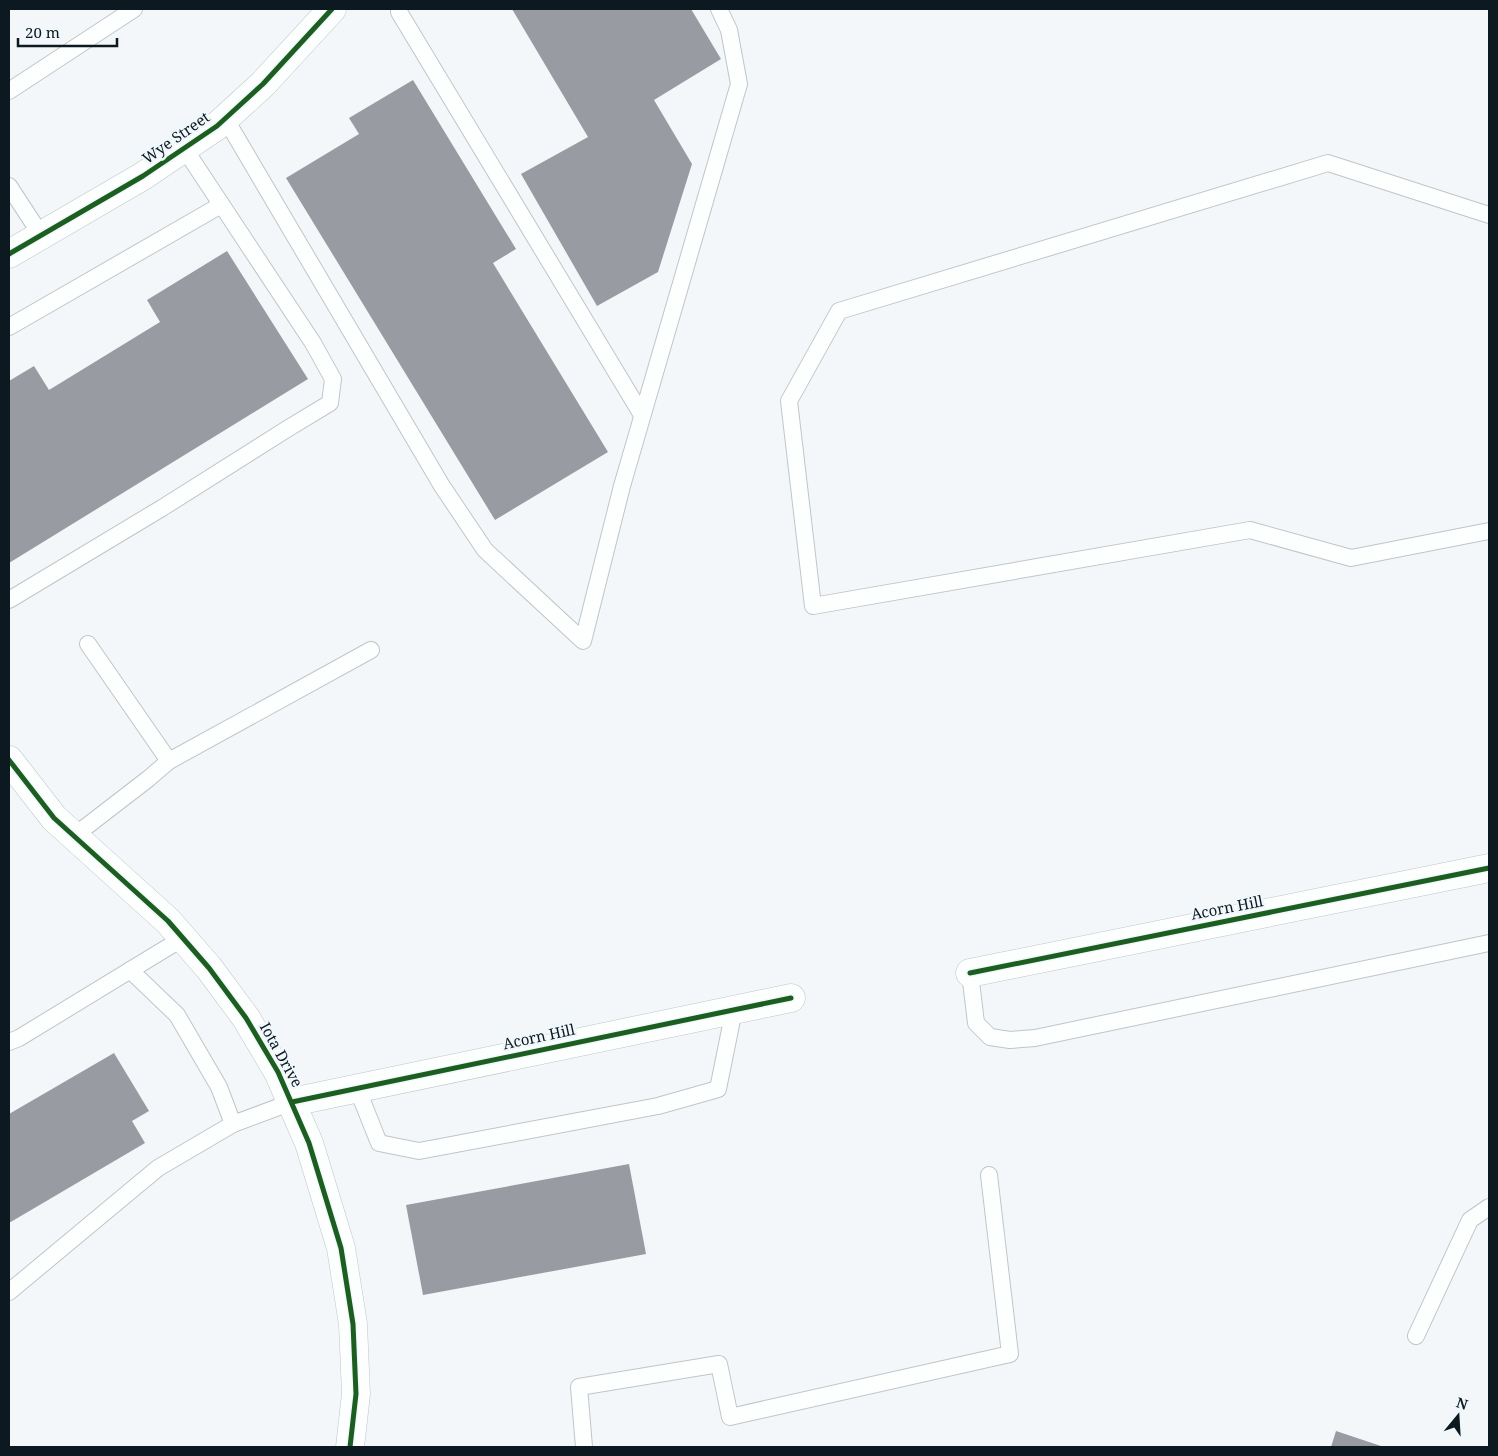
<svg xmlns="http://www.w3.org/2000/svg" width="1498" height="1456" font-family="'Noto Serif',serif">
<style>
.building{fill:#989ca2}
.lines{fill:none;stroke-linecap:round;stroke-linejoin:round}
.service-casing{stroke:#bec6ca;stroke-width:18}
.minor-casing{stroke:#bec6ca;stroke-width:29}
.service{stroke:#fdfefe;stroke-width:16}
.minor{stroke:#fdfefe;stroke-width:28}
.cycleway-casing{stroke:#f1f8fc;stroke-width:8}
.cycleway{stroke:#1b5e20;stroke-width:5}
.labels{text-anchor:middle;stroke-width:5;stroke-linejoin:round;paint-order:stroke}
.street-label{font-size:15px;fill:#0c1920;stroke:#f1f8fc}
</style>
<rect width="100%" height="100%" fill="#f4f7f9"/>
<g class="building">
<polygon points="512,9 691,9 721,59 654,100 692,164 658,272 597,306 521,174 588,137"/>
<polygon points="413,80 516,249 493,263 608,452 495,520 286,178 359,134 349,118"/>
<polygon points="227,251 308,379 9,563 9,381 34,366 49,390 160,322 147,300"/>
<polygon points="114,1053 149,1111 132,1121 145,1143 9,1223 9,1114"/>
<polygon points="629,1164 646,1254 423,1295 406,1205"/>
<polygon points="1336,1431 1384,1447 1331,1447"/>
</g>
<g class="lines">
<g class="service-casing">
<g id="service">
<polyline points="399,9 399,12 642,415"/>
<polyline points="9,91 134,9"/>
<polyline points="225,118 442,486 485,550 583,641 622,486 739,84 729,30 719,9"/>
<polyline points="9,186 41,235"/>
<polyline points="1489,215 1328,163 839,311 789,401 813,606 1250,530 1351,558 1489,531"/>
<polyline points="9,327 221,205"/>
<polyline points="9,600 162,508 287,429 330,403 333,379 313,343 184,148"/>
<polyline points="88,644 169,761"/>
<polyline points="74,836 148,779 169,761 371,650"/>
<polyline points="130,970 177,1015 219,1087 233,1124"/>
<polyline points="970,973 976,1023 990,1037 1010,1040 1035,1038 1489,943"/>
<polyline points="9,1042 19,1038 183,938"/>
<polyline points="357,1088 379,1143 419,1151 658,1106 718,1089 734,1010"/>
<polyline points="9,1292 158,1168 233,1124 292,1102"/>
<polyline points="1416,1336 1470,1220 1489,1207"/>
<polyline points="584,1447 579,1387 719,1364 730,1417 1010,1354 989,1175"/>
</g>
</g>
<g class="minor-casing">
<g id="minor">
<polyline points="9,254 143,176 217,126 263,84 332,9"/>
<polyline points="9,760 54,818 168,921 209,968 246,1018 278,1072 309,1143 341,1248 353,1324 356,1394 350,1447"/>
<polyline points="970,973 1489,868"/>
<polyline points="292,1102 791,998"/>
</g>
</g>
<use href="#service" class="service"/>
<use href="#minor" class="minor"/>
<g class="cycleway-casing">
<g id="cycleway">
<polyline points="9,254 143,176 217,126 263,84 332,9"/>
<polyline points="9,760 54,818 168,921 209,968 246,1018 278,1072 309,1143 341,1248 353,1324 356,1394 350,1447"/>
<polyline points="970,973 1489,868"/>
<polyline points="292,1102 791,998"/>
</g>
</g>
<use href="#cycleway" class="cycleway"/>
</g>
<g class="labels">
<g class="street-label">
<text transform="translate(176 138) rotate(-35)" y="5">Wye Street</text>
<text transform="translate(1227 908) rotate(-11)" y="5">Acorn Hill</text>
<text transform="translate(539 1037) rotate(-12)" y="5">Acorn Hill</text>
<text transform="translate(281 1055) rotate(61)" y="5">Iota Drive</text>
</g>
</g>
<rect width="1498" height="1456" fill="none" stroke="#0c1920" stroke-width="20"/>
<g transform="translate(1458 1416) rotate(18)" stroke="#f1f8fc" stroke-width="4" paint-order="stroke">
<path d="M0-4L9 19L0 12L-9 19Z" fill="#0c1920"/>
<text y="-8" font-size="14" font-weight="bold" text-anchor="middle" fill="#0c1920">N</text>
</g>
<path d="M18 38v8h99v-8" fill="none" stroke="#0c1920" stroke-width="2.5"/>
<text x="25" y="38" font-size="15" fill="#0c1920" stroke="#f1f8fc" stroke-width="4" paint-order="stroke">20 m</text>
</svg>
